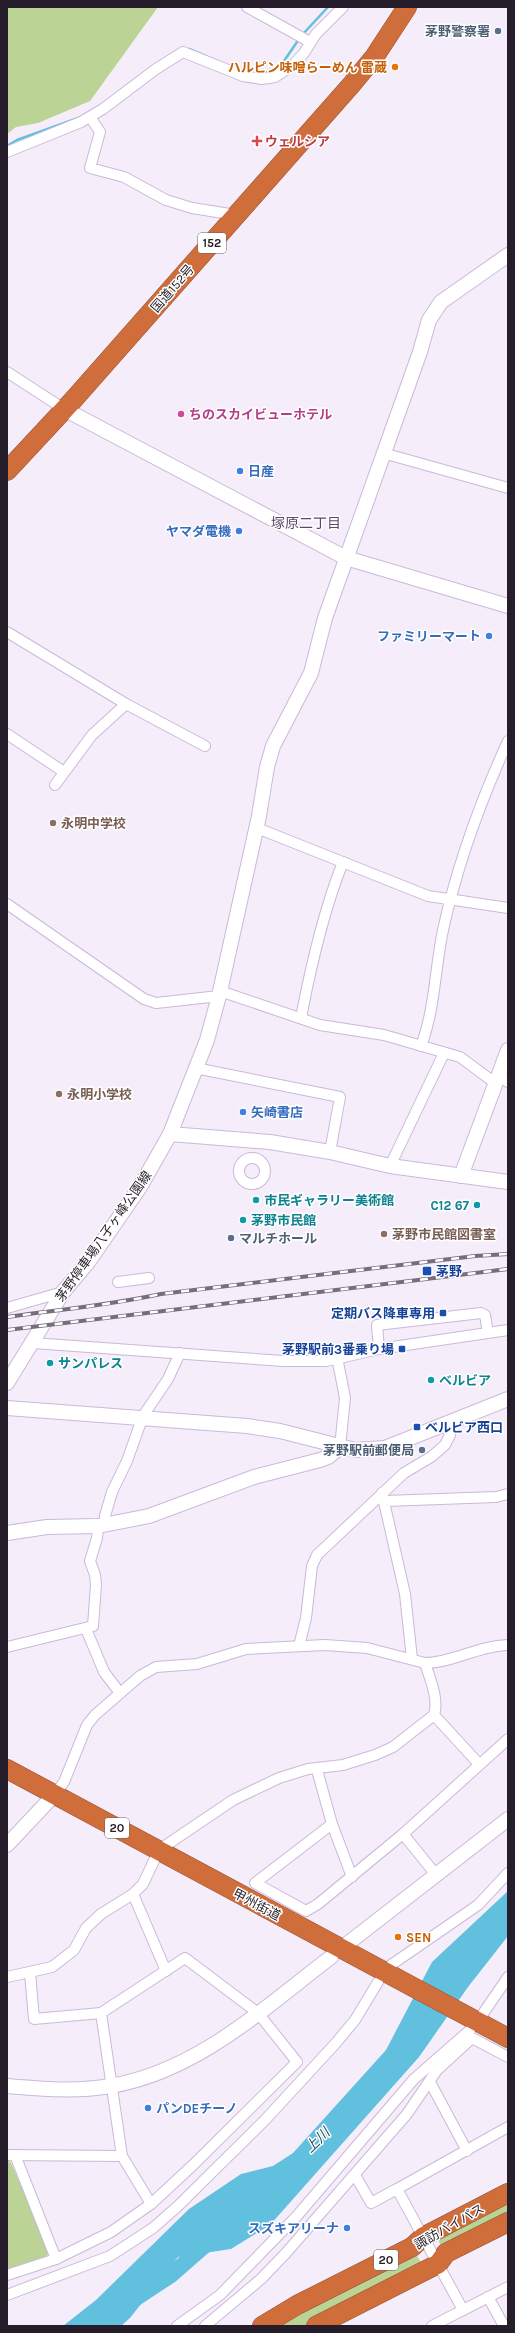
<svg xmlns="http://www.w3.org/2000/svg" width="515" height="2333" font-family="Karla,'Noto Sans JP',sans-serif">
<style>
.green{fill:#bbd395}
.water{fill:#61c0de}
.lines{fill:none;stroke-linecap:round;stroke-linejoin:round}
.stream{stroke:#61c0de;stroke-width:2.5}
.river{stroke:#61c0de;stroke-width:16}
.street-casing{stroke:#ccb8d8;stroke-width:12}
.secondary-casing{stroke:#ccb8d8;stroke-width:16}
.highway-casing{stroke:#945135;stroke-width:20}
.street{stroke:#fff;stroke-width:10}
.secondary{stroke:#fff;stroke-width:14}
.highway{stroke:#cf6d3b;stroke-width:19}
.rail-casing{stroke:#766e7b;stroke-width:4}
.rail{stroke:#fff;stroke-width:2.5;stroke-dasharray:8;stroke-linecap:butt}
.service-dot{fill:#5c6f8a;stroke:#fff;stroke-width:1.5}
.food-dot{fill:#e8710a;stroke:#fff;stroke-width:1.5}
.health-dot{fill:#e0444e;stroke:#fff;stroke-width:1.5}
.hotel-dot{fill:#d1479c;stroke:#fff;stroke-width:1.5}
.shop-dot{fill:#3f7fe0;stroke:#fff;stroke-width:1.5}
.education-dot{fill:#8d6e63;stroke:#fff;stroke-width:1.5}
.culture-dot{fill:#0f9aa8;stroke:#fff;stroke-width:1.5}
.transit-dot{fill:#1a4fb4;stroke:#fff;stroke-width:1.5}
.labels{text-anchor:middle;stroke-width:3;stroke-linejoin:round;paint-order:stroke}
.shield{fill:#fff;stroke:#66626a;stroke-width:1}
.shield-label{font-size:12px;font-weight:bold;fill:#251e2a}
.service-label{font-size:13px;font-weight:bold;fill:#4e5e75;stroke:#fff;text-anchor:end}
.food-label{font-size:13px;font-weight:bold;fill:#c56008;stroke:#fff;text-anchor:end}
.health-label{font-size:13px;font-weight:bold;fill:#be3a42;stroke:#fff;text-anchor:start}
.street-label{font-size:13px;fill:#251e2a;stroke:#fff}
.hotel-label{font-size:13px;font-weight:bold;fill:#b23c85;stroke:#fff;text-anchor:start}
.shop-label{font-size:13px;font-weight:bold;fill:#366cbe;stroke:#fff;text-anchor:start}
.education-label{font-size:13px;font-weight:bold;fill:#785e54;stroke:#fff;text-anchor:start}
.culture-label{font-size:13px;font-weight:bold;fill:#0d838f;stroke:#fff;text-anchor:start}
.transit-label{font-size:13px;font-weight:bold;fill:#164399;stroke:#fff;text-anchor:start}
.neighbourhood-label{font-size:14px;fill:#5b4a65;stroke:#fff}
.water-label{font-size:14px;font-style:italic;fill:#27515e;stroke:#fff}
</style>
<rect width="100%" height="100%" fill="#f5edfa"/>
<g class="green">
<polygon points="7,7 158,7 90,101 38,123 16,127 7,134"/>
<polygon points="7,2159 11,2163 50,2250 46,2257 7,2269"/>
<polygon points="508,2196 508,2212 441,2246 435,2234"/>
<path d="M 416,2254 L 423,2266 L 305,2326 L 270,2326 C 317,2299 368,2280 416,2254 Z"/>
</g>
<polygon class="water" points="508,1891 508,1936 468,1987 419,2057 270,2225 231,2249 178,2257 130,2318 121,2326 63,2326 96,2300 189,2209 241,2174 273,2166 293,2153 386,2050 432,1962"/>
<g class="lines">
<g class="stream">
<polyline points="303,34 328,7"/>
<polyline points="189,49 217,61"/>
<polyline points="261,75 282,64 299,39"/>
<polyline points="7,146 17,140 81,117"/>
</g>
<polyline class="river" points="136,2298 171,2275 211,2240"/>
<g class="street-casing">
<g id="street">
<polyline points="247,7 310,42"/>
<polyline points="90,117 100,132 90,168 124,177 166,200 192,208 236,215"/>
<polyline points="7,152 81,122 103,109 156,69 183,52 243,76 262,79 275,77 293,65 304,53 316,34 343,7"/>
<polyline points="7,372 64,409"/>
<polyline points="383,453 508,488"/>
<polyline points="7,632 126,704 205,746"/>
<polyline points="7,734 64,772"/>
<polyline points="55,785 92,735 126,704"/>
<polyline points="257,828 428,896 508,908"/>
<polyline points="7,904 144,999 156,1003 219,996"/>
<polyline points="220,991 320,1025 384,1035 460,1057 495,1083"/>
<path d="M 301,1018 C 311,965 323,912 343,862"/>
<path d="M 421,1046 C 435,1009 435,968 443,930 C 457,866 481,800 508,741"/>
<polyline points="195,1068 340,1097 330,1152"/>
<polyline points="499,1075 508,1082"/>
<circle cx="252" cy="1171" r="13"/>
<polyline points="390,1166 444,1053"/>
<polyline points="118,1282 149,1278"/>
<polyline points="7,1308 63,1292"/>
<polyline points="33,1343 283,1361 326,1361 379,1349 508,1330"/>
<polyline points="379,1349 377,1325 481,1313 485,1315 488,1333"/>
<polyline points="337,1357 345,1398 340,1447"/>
<polyline points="382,1493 405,1594 412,1659"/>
<polyline points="385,1501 496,1497 508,1494"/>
<polyline points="105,1525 105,1516 112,1492 127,1461 143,1416 168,1379 180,1353"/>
<polyline points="86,1629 104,1672 120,1693"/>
<polyline points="299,1646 306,1618 312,1566 317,1555 404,1473 431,1457 445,1445 450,1435 446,1424"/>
<polyline points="7,1647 93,1626 96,1585 95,1575 90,1561 97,1538 98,1526"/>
<polyline points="434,1715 479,1764"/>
<polyline points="317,1770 332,1824 352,1877"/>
<path d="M 55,1794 L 64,1782 L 87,1725 L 95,1715 L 140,1676 L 156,1667 L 197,1664 L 246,1649 L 325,1645 L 367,1648 L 425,1663 C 452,1663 477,1646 508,1645"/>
<polyline points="332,1824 255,1883 306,1911 318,1904 403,1834 508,1739"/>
<polyline points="403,1834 437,1876"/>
<polyline points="133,1894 166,1971"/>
<polyline points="391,1965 478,1905 508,1873"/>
<path d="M 7,1977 L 52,1967 L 74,1950 L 86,1928 L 101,1914 L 133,1894 L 143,1884 L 159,1850 L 233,1800 L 279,1778 L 308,1769 L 343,1765 L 375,1755 L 393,1747 L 434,1715 C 439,1699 430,1679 425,1663"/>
<polyline points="101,2013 122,2156 151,2204"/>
<polyline points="482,2015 508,1977"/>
<polyline points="430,2082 467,2151"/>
<polyline points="7,2155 122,2156"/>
<polyline points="15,2155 56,2259"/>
<polyline points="355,2175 371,2203 397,2189 463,2310"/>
<polyline points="397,2189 508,2127"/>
<polyline points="7,2275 56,2259 111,2232 151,2204 192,2166 297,2062 258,2013 185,1958 101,2013 34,2019 30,1973"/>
<polyline points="7,2295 110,2256 153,2228 178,2206 265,2120 335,2044 355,2020 378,1982"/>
<polyline points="488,2297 504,2326"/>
<polyline points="177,2326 220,2295 296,2217 414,2079 470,2030"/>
<polyline points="205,2326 261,2279 286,2253 407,2114 437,2070 472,2038 508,2057"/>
<polyline points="432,2326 508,2287"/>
</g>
</g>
<g class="secondary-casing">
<g id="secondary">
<polyline points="64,409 346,558 508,606"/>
<polyline points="170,1134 207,1040 219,996 259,816 267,767 273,746 311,673 325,618 420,352 429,320 441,302 508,255"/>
<polyline points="461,1176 508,1050"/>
<polyline points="7,1383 63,1292 89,1261 140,1187 170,1134 270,1142 330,1152 390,1166 508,1182"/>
<polyline points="7,1408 247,1426 280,1431 355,1450 385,1448 508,1399"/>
<polyline points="7,1533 47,1527 98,1526 149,1516 254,1477 320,1460 328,1457 340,1447"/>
<polyline points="7,1845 55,1794"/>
<polyline points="347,1944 508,1819"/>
<path d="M 7,2086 C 41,2089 76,2092 110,2086 C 196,2072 264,2008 331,1957"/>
</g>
</g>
<g class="highway-casing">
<g id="highway">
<polyline points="7,471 74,399 352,84 375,56 407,7"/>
<polyline points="7,1769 508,2038"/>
<polyline points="262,2326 297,2305 412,2247 423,2237 508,2193"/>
<polyline points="316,2326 438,2264 446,2253 508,2222"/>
</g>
</g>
<use href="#street" class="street"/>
<use href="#secondary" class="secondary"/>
<use href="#highway" class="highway"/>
<g class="rail-casing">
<g id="rail">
<path d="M 7,1317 C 58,1310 110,1305 161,1294 L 475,1256 L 508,1254"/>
<polyline points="7,1330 508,1269"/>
</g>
</g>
<use href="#rail" class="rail"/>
</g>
<g class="service-dot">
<circle cx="498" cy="31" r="4"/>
<circle cx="231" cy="1238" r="4"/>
<circle cx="422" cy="1450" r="4"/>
</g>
<g class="food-dot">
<circle cx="395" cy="67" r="4"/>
<circle cx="398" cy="1937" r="4"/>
</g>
<path class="health-dot" d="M255 135h4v4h4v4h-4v4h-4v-4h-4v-4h4z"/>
<circle class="hotel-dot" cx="181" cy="414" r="4"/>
<g class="shop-dot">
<circle cx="240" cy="471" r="4"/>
<circle cx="239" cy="531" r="4"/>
<circle cx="489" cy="636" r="4"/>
<circle cx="243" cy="1112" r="4"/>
<circle cx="148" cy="2108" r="4"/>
<circle cx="347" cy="2228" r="4"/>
</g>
<g class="education-dot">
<circle cx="53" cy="823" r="4"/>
<circle cx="59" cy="1094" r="4"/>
<circle cx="384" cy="1234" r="4"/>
</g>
<g class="culture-dot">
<circle cx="256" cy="1200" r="4"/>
<circle cx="477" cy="1205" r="4"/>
<circle cx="243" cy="1220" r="4"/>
<circle cx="50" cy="1363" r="4"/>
<circle cx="431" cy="1380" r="4"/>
</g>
<g class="transit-dot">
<rect x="422" y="1266" width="10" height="10" rx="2"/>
<rect x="439" y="1309" width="8" height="8" rx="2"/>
<rect x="398" y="1345" width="8" height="8" rx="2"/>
<rect x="413" y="1423" width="8" height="8" rx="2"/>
</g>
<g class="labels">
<g class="shield">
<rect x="198" y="233" width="28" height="20" rx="3"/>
<rect x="105" y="1818" width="24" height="20" rx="3"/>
<rect x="374" y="2250" width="24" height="20" rx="3"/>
</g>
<g class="shield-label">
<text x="212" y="247">152</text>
<text x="117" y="1832">20</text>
<text x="386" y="2264">20</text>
</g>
<g class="service-label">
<text x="490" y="36">茅野警察署</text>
<text x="239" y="1243" text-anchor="start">マルチホール</text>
<text x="414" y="1455">茅野駅前郵便局</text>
</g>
<g class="food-label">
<text x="387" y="72">ハルピン味噌らーめん 雷蔵</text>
<text x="406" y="1942" text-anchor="start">SEN</text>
</g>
<g class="health-label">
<text x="265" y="146">ウェルシア</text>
</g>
<g class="street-label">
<text transform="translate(172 288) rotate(-49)" y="5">国道152号</text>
<text transform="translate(103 1236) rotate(-55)" y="5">茅野停車場八子ヶ峰公園線</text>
<text transform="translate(257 1904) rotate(28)" y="5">甲州街道</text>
<text transform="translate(449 2226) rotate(-30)" y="5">諏訪バイパス</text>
</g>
<g class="hotel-label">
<text x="189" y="419">ちのスカイビューホテル</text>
</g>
<g class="shop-label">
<text x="248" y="476">日産</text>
<text x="231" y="536" text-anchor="end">ヤマダ電機</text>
<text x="481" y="641" text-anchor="end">ファミリーマート</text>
<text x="251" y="1117">矢崎書店</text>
<text x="156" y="2113">パンDEチーノ</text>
<text x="339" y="2233" text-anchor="end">スズキアリーナ</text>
</g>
<g class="education-label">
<text x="61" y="828">永明中学校</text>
<text x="67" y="1099">永明小学校</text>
<text x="392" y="1239">茅野市民館図書室</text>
</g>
<g class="culture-label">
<text x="264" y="1205">市民ギャラリー美術館</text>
<text x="469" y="1210" text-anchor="end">C12 67</text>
<text x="251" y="1225">茅野市民館</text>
<text x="58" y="1368">サンパレス</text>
<text x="439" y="1385">ベルビア</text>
</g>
<g class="transit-label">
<text x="436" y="1276">茅野</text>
<text x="435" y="1318" text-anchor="end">定期バス降車専用</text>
<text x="394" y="1354" text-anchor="end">茅野駅前3番乗り場</text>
<text x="425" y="1432">ベルビア西口</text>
</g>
<g class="neighbourhood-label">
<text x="306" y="528">塚原二丁目</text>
</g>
<g class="water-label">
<text transform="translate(317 2140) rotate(-44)" y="5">上川</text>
</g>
</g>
<rect width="515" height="2333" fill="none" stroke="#251e2a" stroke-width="16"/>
</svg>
